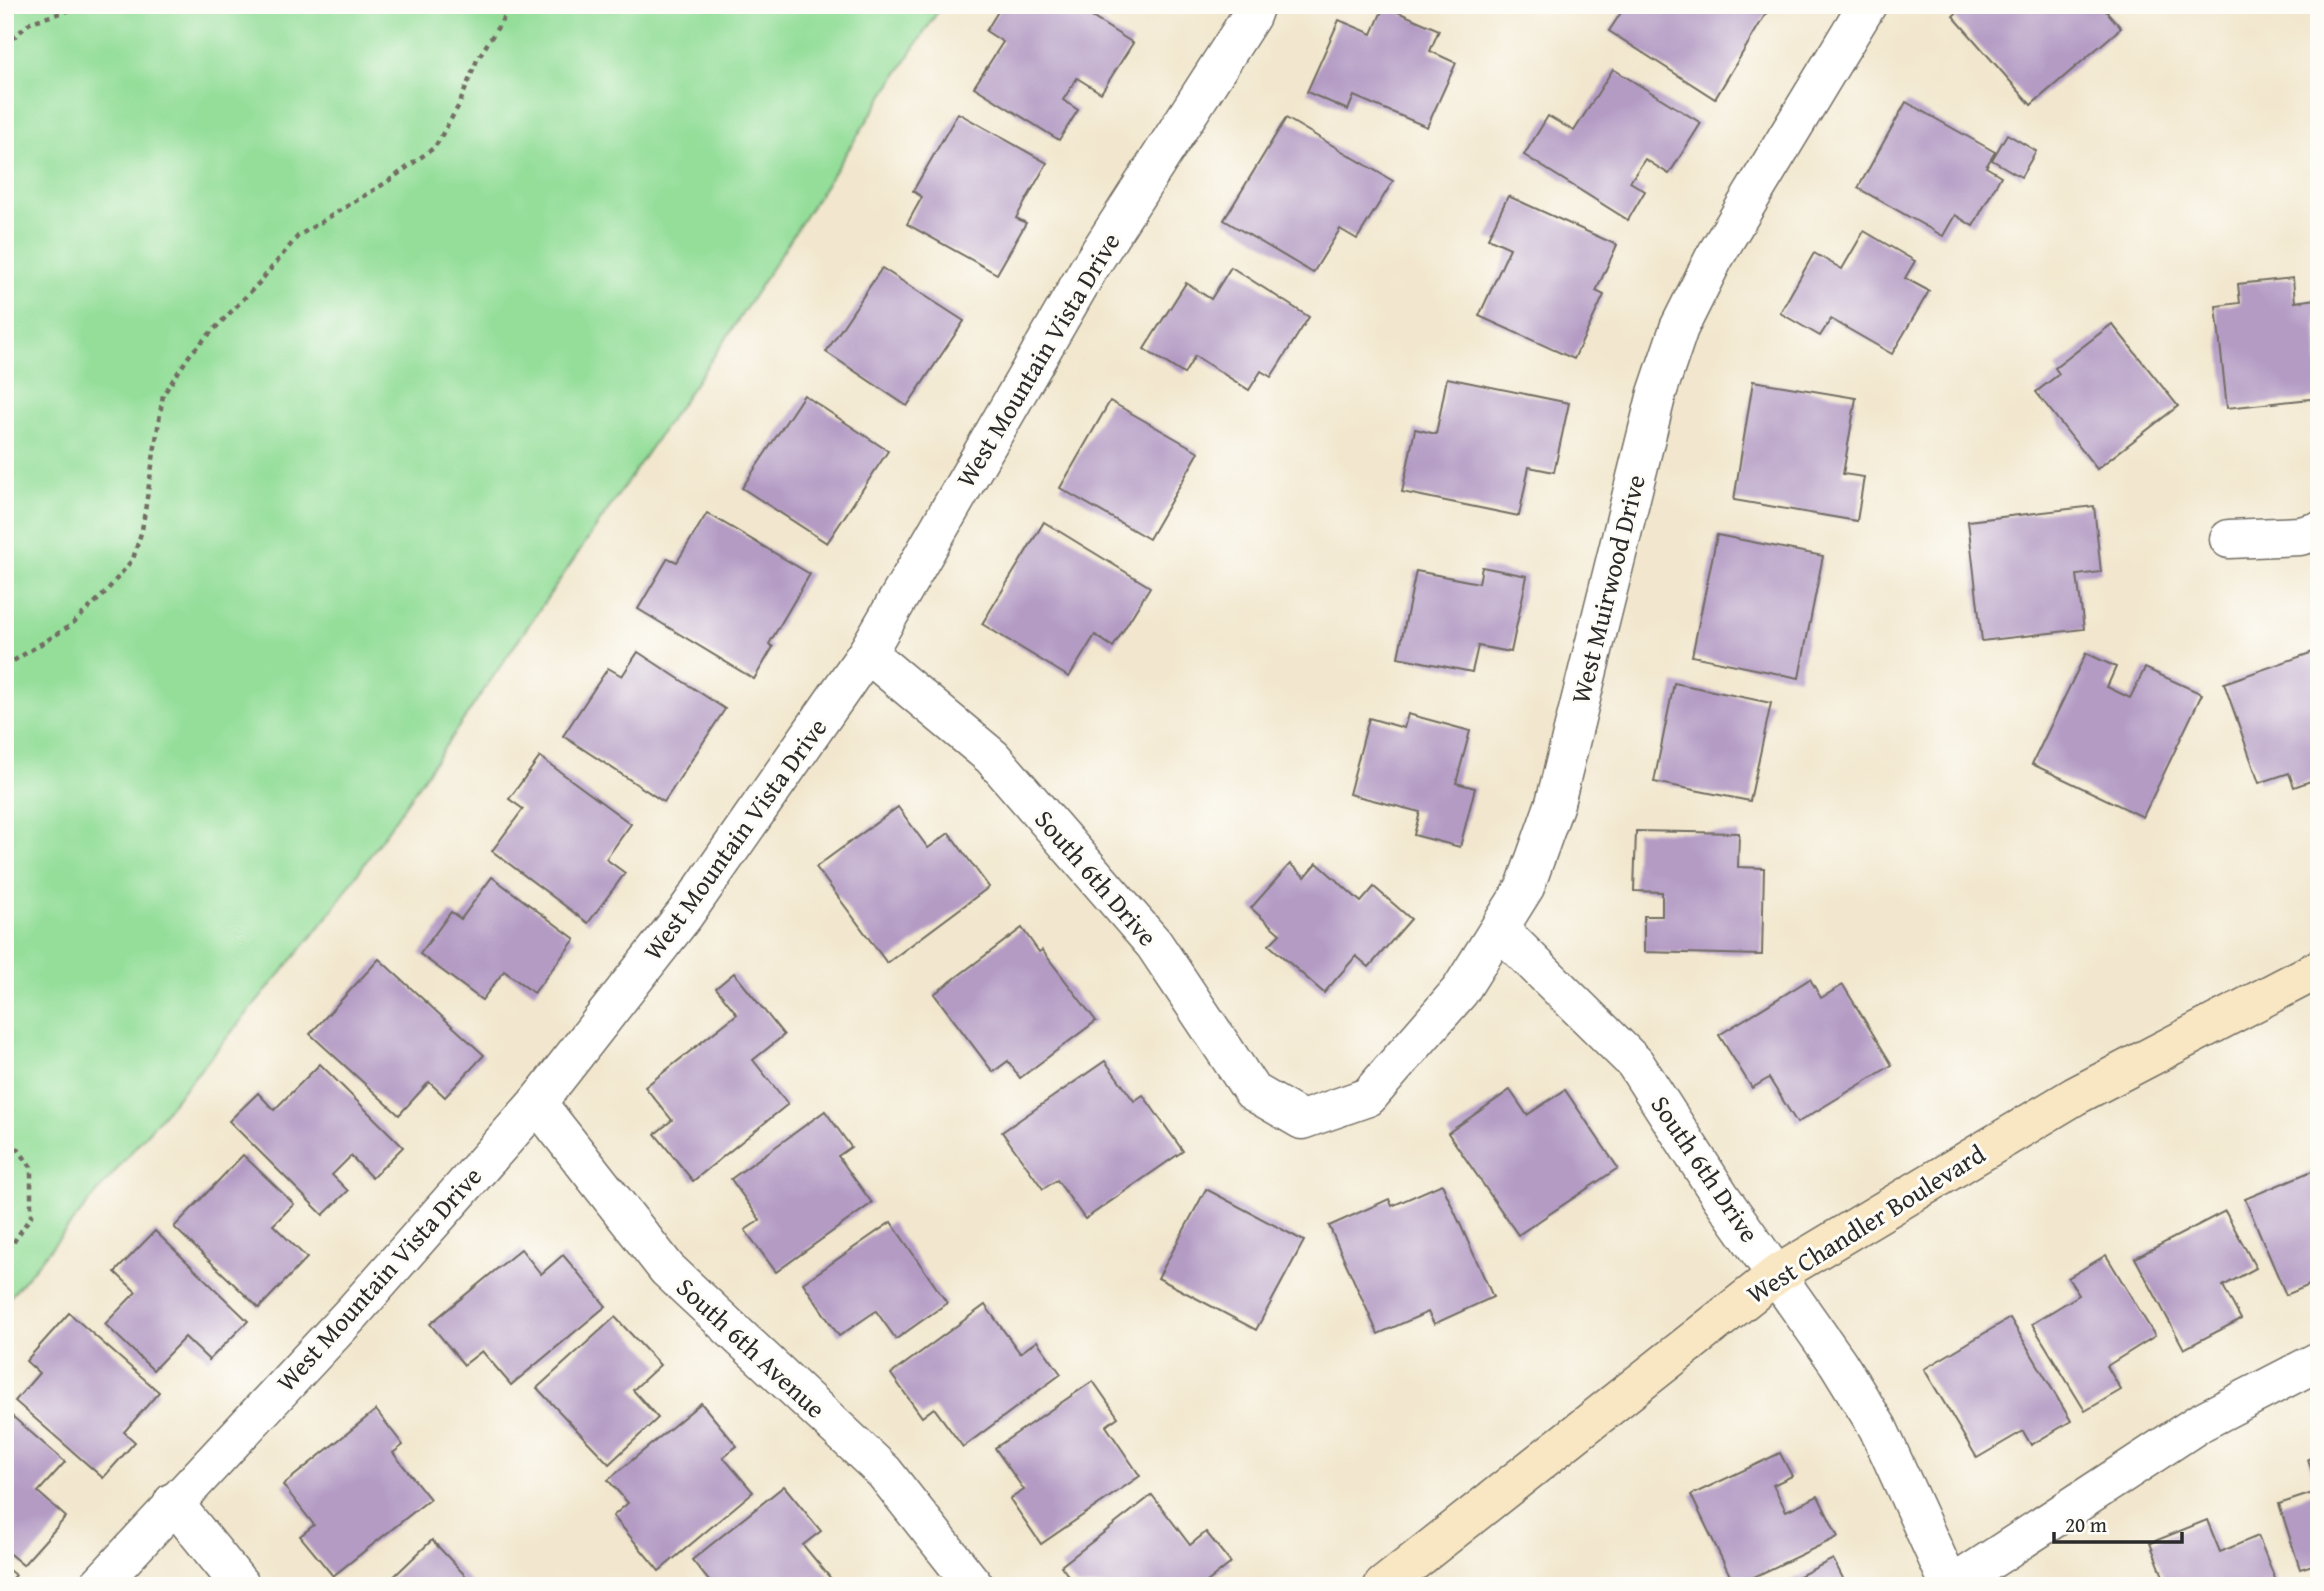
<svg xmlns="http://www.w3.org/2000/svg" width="2324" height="1591" font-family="'Gentium Book Plus',serif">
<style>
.green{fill:#94de9a;stroke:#608462;stroke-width:2}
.building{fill:#b49bc4}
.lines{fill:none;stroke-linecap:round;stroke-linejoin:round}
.minor-casing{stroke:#716d64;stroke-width:41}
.secondary-casing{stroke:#716d64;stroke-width:41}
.path{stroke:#716d64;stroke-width:4.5;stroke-dasharray:5 5;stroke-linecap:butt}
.minor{stroke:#fff;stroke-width:38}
.secondary{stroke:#f9e7c3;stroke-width:38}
.labels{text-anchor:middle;stroke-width:6;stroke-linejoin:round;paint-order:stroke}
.street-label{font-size:26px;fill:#2b2b2b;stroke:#fdfcf7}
</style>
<rect width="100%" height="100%" fill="#fdfcf7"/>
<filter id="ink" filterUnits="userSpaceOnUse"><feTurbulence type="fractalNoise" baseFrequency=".0143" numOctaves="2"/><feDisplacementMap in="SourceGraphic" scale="14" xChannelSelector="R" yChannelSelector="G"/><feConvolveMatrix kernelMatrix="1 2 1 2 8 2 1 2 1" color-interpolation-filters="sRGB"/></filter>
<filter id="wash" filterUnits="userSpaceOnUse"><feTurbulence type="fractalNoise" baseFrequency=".00686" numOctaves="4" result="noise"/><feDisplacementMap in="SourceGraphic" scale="28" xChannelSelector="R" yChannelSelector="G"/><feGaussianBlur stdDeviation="1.57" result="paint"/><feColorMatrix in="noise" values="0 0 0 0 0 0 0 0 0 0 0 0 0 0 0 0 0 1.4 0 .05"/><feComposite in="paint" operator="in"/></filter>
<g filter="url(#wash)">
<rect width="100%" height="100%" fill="#f2e7ce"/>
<polygon class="green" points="5,5 942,5 731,331 327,918 5,1303"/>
<g id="blocks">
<g class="building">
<polygon points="1002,5 1073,5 1133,43 1101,93 1077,78 1063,100 1078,110 1059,140 974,87 1003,42 986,31"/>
<polygon points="1626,5 1771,5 1715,99 1609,31"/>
<polygon points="1965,5 2101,5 2121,28 2031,105 1953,16"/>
<polygon points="1384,6 1439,30 1430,51 1456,63 1427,127 1354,96 1348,110 1307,92 1339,20 1372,34"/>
<polygon points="1613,69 1701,123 1669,174 1645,159 1630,182 1645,191 1628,220 1524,155 1548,116 1574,131"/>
<polygon points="1906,102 1995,152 1986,167 2001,176 1973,226 1955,215 1943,236 1858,188"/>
<polygon points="958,113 1047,163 1016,218 1026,223 997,274 907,224 922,197 913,191"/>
<polygon points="1286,118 1393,181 1357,239 1340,229 1313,273 1224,220"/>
<polygon points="2007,134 2036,151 2021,177 1992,160"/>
<polygon points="1508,196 1617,245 1596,291 1604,295 1574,359 1479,316 1510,248 1488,238"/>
<polygon points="1864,231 1915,261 1905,278 1929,291 1892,354 1831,319 1820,336 1780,313 1814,253 1842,269"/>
<polygon points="1231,267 1309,317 1271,377 1261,371 1249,390 1195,356 1184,374 1144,349 1186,283 1211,299"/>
<polygon points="882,268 964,321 907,406 826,352"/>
<polygon points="2293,278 2295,302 2316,299 2319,398 2227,408 2216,306 2240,303 2238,284"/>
<polygon points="2112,324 2178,406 2097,469 2036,392 2059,374 2055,368"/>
<polygon points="1447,378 1569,403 1554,472 1529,467 1519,516 1402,492 1415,429 1436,434"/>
<polygon points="1753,381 1856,398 1843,474 1864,477 1857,521 1734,500"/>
<polygon points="804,395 888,451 827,543 742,488"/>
<polygon points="1110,401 1199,452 1149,539 1060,488"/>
<polygon points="2094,506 2101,572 2077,575 2084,629 1982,641 1968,521"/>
<polygon points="707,513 810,574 769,644 773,647 754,679 638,609 668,558 677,562"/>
<polygon points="1044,522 1150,587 1113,647 1095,635 1069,677 982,624"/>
<polygon points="1717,535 1823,556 1799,678 1692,656"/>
<polygon points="1482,567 1527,576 1511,652 1478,646 1472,672 1398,657 1416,571 1479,583"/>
<polygon points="2319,650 2319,778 2294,787 2289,773 2259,783 2224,683"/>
<polygon points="638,652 725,709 664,802 563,736 608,668 622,676"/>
<polygon points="2086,653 2116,667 2107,687 2130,698 2145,668 2202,694 2143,817 2032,764"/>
<polygon points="1674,683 1771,703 1750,801 1654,782"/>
<polygon points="1408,714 1470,731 1456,783 1475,788 1460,847 1414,835 1420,812 1349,794 1369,718 1404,728"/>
<polygon points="540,757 631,824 606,859 625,873 588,923 492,851 523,809 509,799"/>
<polygon points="898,807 928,848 949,833 989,887 887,963 816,867"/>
<polygon points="1636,831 1739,833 1738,867 1764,868 1762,955 1644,952 1644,916 1662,916 1662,892 1634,891"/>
<polygon points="1317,863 1361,902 1374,887 1411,919 1369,967 1356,956 1324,993 1269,945 1280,934 1251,908 1290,864 1305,877"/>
<polygon points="492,877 575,939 534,993 504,971 482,1000 420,954 451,912 461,919"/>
<polygon points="1022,928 1039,952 1042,950 1096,1021 1020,1078 1008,1061 993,1072 934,994"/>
<polygon points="379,959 484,1055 445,1097 429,1082 399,1115 310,1034"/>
<polygon points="734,973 784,1035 753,1060 788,1104 693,1181 655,1134 672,1120 645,1087 737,1014 716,988"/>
<polygon points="1810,979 1821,998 1843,985 1892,1065 1797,1123 1769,1078 1752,1088 1719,1035"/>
<polygon points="1105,1061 1134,1101 1143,1095 1183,1151 1085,1219 1057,1180 1043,1189 1002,1132"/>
<polygon points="320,1064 403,1147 372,1178 351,1156 332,1175 348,1191 323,1215 229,1121 258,1093 274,1110"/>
<polygon points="1510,1090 1527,1115 1565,1090 1618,1168 1518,1235 1448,1133"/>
<polygon points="825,1111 851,1147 838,1156 872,1203 776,1272 745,1230 760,1220 731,1179"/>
<polygon points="243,1155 294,1204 273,1225 307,1258 259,1308 174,1227"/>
<polygon points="2319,1168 2319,1281 2286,1295 2245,1199"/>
<polygon points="1442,1184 1493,1297 1434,1324 1428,1312 1378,1334 1329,1226 1389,1199 1392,1206"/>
<polygon points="1206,1189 1304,1241 1256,1330 1158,1278"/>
<polygon points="2225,1211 2256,1268 2223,1286 2241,1319 2184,1349 2135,1258"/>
<polygon points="891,1222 947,1303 896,1339 876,1311 839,1336 803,1283"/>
<polygon points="155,1231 248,1321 209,1360 185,1337 153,1370 105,1324 136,1292 115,1272"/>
<polygon points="521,1249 541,1274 563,1255 606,1306 511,1385 482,1351 464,1365 430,1324"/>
<polygon points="2106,1255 2155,1336 2107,1366 2121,1390 2085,1411 2032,1324 2079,1295 2068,1278"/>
<polygon points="985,1305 1020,1353 1037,1341 1061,1374 963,1447 934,1408 922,1417 891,1374"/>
<polygon points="69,1313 159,1392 124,1432 135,1442 103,1478 15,1401 39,1373 26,1361"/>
<polygon points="615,1317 660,1365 633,1390 658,1418 609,1464 537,1388"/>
<polygon points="2010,1318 2071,1421 2031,1445 2023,1431 1977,1458 1924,1369"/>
<polygon points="1093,1381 1118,1417 1106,1426 1140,1476 1041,1544 1010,1499 1024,1490 995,1448"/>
<polygon points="701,1403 737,1446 723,1457 753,1492 659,1571 613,1516 628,1503 608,1480"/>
<polygon points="376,1410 403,1445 393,1453 430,1499 333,1576 300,1536 314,1525 283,1485"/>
<polygon points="12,1416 65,1462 38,1492 66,1517 23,1565 5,1550 5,1424"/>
<polygon points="1780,1453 1792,1476 1773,1485 1786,1511 1818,1496 1838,1537 1735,1586 1691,1495"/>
<polygon points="2319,1456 2319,1491 2318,1491 2308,1459"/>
<polygon points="784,1486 821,1531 803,1545 832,1580 825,1586 713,1586 692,1560"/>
<polygon points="2319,1491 2319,1563 2300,1569 2279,1504"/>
<polygon points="1152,1495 1190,1545 1206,1532 1231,1563 1202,1586 1076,1586 1061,1566"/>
<polygon points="2207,1520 2220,1552 2258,1536 2278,1586 2167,1586 2150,1543"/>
<polygon points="432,1540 475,1586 384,1586"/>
<polygon points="1833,1559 1847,1586 1780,1586"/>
<polygon points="5,1567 15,1575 5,1586"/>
</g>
</g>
</g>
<g filter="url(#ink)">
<use href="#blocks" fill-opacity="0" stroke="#716d64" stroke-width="2"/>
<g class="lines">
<g class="minor-casing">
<g id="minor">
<polyline points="2229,539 2300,536 2319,531"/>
<polyline points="867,653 992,757 1154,944 1252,1091 1302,1120 1368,1097 1460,991 1525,887 1555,803 1657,393 1679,328 1714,258 1867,5"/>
<polyline points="1501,931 1635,1063 1721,1197 1838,1363 1878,1428 1950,1586"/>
<polyline points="537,1103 667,1269 884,1472 974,1586"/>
<polyline points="173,1502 241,1586"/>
<polyline points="98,1586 354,1311 537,1103 685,914 867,653 1088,270 1251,16 1255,5"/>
<polyline points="1951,1586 2201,1422 2319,1361"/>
</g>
</g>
<g class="secondary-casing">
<polyline id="secondary" points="1383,1586 1776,1275 2075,1096 2319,969"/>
</g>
<g class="path">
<polyline points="5,45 31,22 87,5"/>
<polyline points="5,666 70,626 104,594 133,559 142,530 163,395 191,353 259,283 298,236 387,182 435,147 459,105 477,60 503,19 516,5"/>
<polyline points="5,1131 31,1167 31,1216 5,1255"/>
</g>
<use href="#minor" class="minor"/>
<use href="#secondary" class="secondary"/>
</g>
</g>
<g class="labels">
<g class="street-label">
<text transform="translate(1038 360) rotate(-59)" y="9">West Mountain Vista Drive</text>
<text transform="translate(1608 589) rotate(-76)" y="9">West Muirwood Drive</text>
<text transform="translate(735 839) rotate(-54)" y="9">West Mountain Vista Drive</text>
<text transform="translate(1096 878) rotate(49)" y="9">South 6th Drive</text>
<text transform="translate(1705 1169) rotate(56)" y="9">South 6th Drive</text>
<text transform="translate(1866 1224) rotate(-32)" y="9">West Chandler Boulevard</text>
<text transform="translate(379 1279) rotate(-48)" y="9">West Mountain Vista Drive</text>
<text transform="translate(751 1348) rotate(43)" y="9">South 6th Avenue</text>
</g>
</g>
<rect width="2324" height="1591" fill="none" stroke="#fdfcf7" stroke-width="28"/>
<path d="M2054 1532v10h128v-10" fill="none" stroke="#2b2b2b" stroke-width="3.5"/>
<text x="2065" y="1532" font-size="21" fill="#2b2b2b" stroke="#fdfcf7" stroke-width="5" paint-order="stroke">20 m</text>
</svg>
